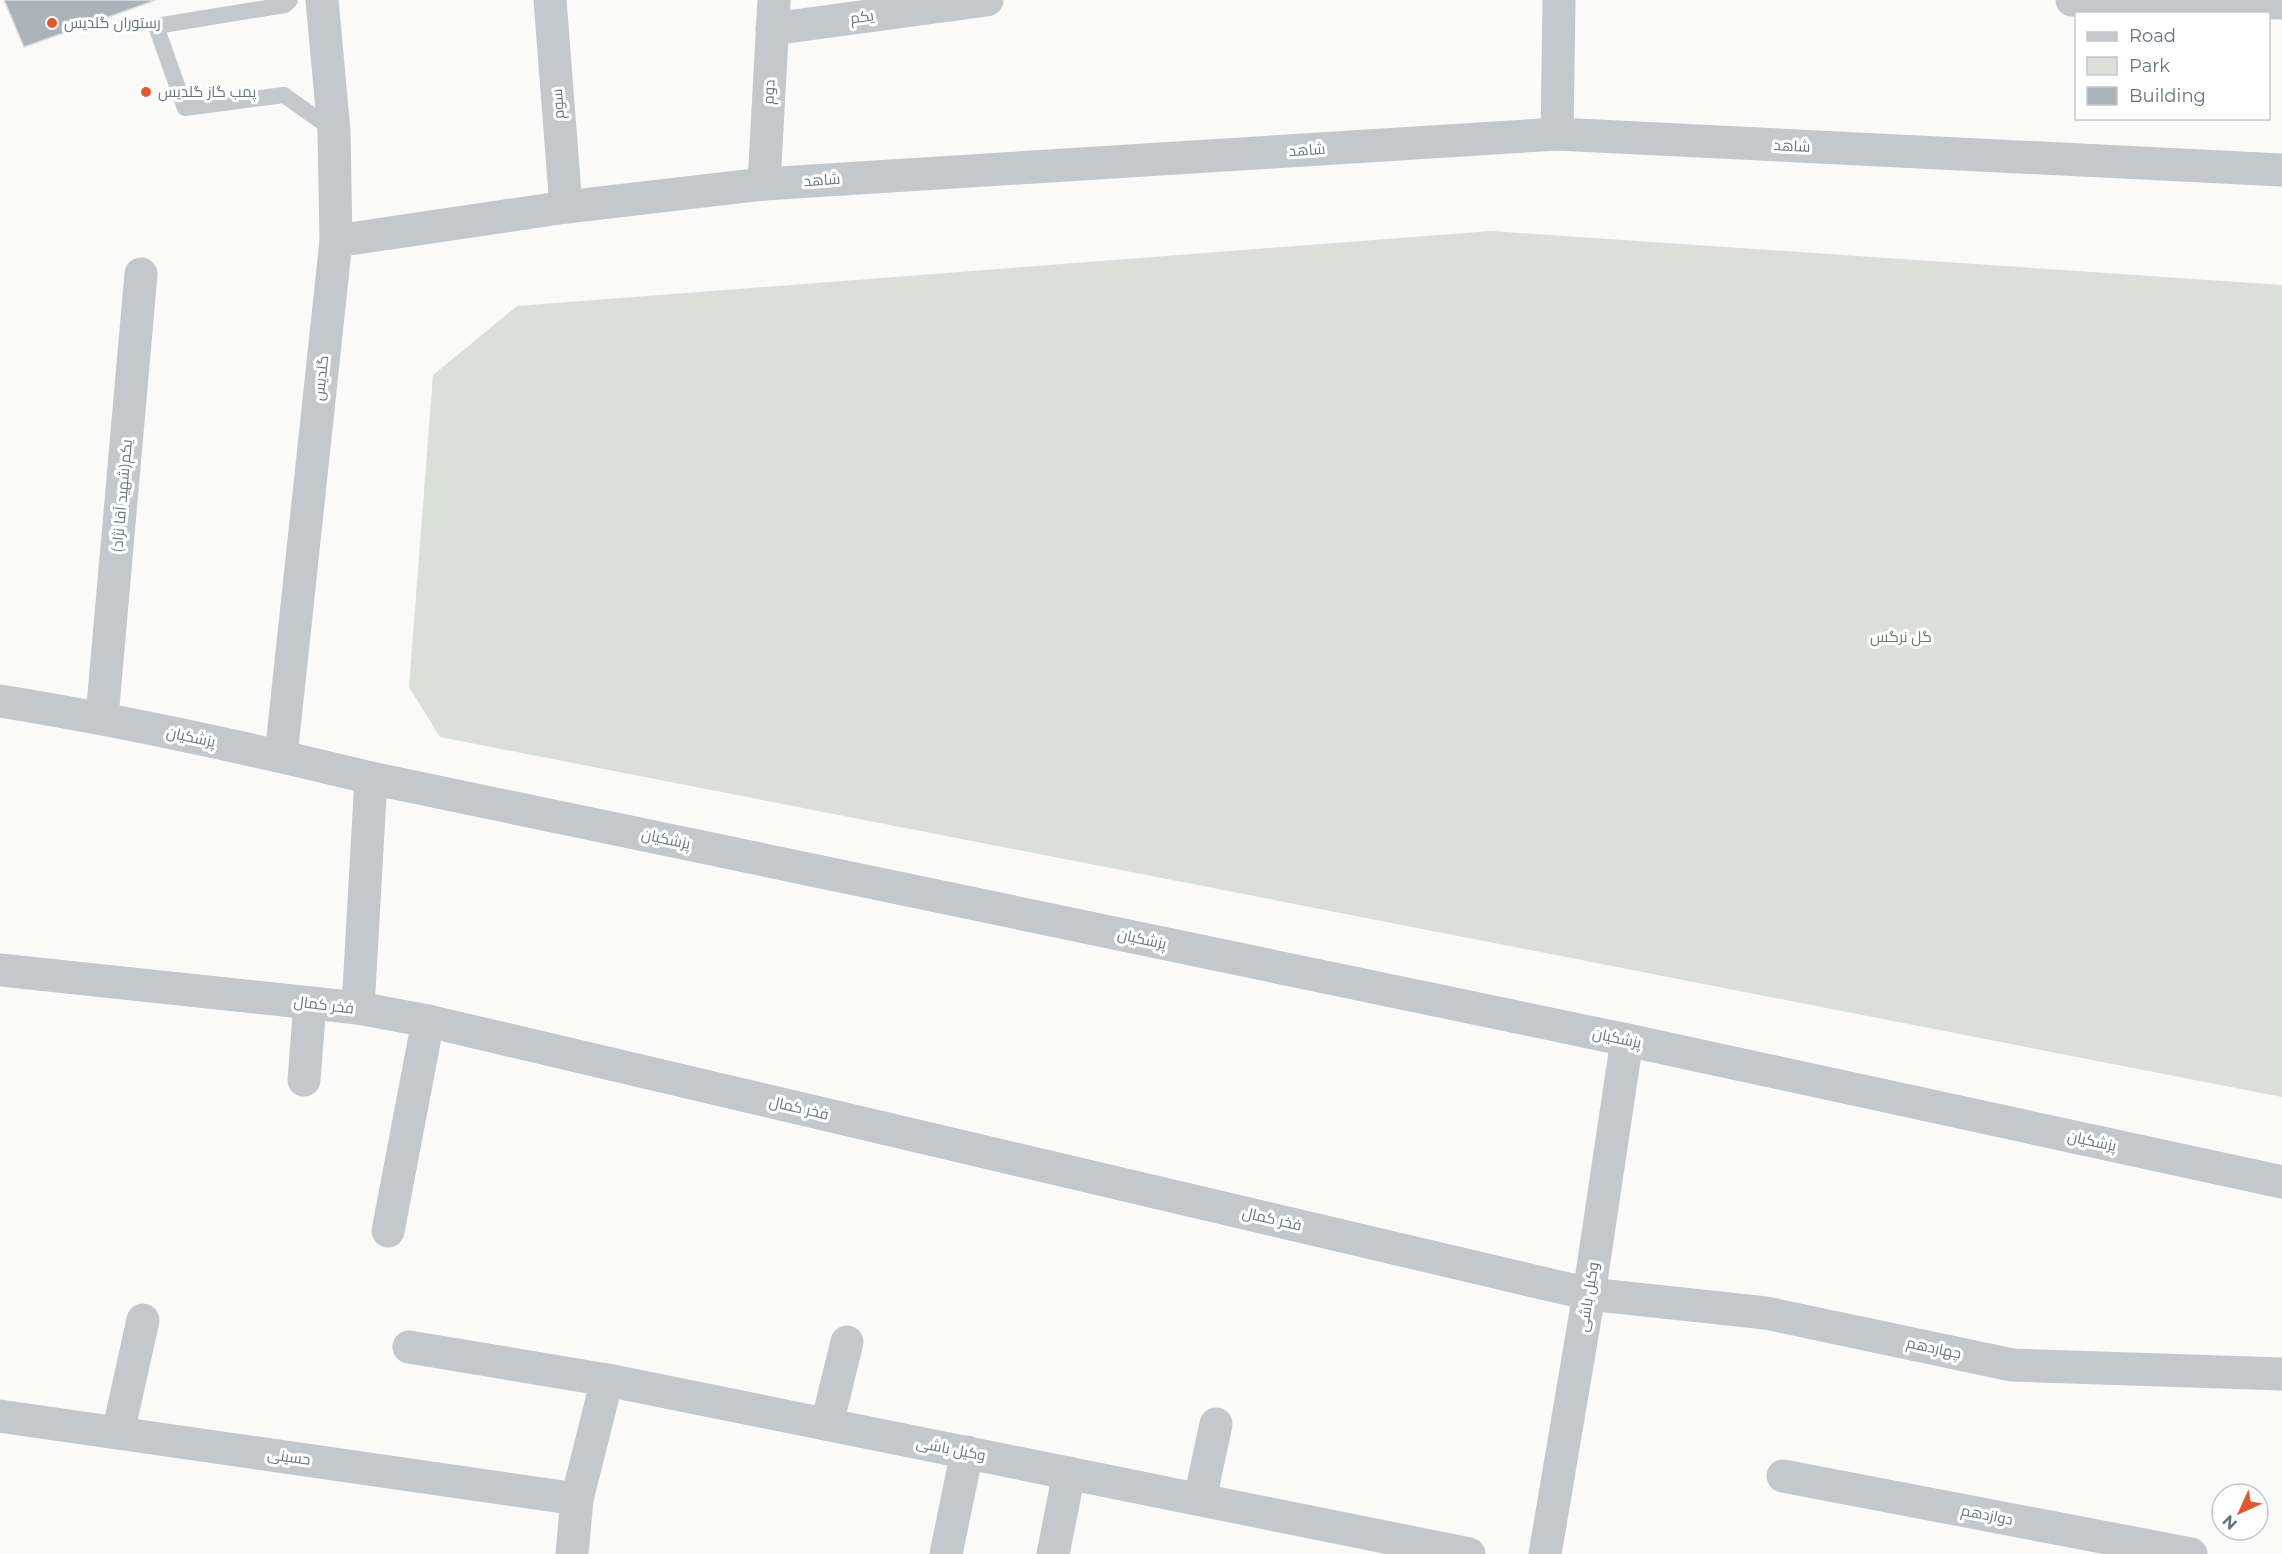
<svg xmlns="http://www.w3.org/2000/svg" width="2282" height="1554" font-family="Montserrat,Cairo,sans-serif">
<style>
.green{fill:#dadfd7}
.building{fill:#aab3b9;stroke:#dcdcda;stroke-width:1.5}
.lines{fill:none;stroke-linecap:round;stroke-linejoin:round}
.service{stroke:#c3c8cc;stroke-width:16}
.minor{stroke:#c3c8cc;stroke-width:33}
.tertiary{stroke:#c3c8cc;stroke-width:33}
.poi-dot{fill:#e4572e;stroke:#fff;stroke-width:2}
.labels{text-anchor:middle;stroke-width:6;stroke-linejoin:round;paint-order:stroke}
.street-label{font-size:15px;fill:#657683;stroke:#fff}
.poi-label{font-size:15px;fill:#657683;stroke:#fff;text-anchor:start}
.park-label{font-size:15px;fill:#687a64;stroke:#fff}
</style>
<rect width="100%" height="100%" fill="#fafaf8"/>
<polygon class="green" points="1491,231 2282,285 2282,1097 440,737 409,687 433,375 517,306"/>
<polygon class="building" points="4,0 156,0 24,47"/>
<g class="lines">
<polyline class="service" points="290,0 285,5 156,26 185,108 284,95 333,130"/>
<g class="minor">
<polyline points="550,0 566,207"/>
<polyline points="2072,0 2282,3"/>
<polyline points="772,29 987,0"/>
<polyline points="1557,134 1559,0"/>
<polyline points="764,184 774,0"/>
<polyline points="336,241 566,207 764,184 1557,134 2282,170"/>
<polyline points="102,717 141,274"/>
<polyline points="0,970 358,1008 428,1021 1589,1294 1766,1313 2012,1365 2282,1374"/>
<polyline points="358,1008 371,778"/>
<polyline points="304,1080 310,1003"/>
<polyline points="388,1231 428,1021"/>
<polyline points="409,1347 607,1380 1469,1554"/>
<polyline points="0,1416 577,1499"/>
<polyline points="827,1424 847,1342"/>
<polyline points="118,1433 143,1320"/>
<polyline points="1783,1476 2191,1554"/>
<polyline points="1200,1499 1216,1424"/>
<polyline points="572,1554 577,1499 607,1380"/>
<polyline points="946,1554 967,1452"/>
<polyline points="1053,1554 1069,1473"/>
<polyline points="1545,1554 1589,1294 1627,1040"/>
</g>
<g class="tertiary">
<path d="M 0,701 C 125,721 248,748 371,778 L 1627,1040 L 2282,1182"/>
<polyline points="281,756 336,241 334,131 322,0"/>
</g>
</g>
<g class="poi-dot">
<circle cx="52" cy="23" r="6"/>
<circle cx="146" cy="92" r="6"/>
</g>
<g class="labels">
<g class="street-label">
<text transform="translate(862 17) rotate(-8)" y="5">یکم</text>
<text transform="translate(769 92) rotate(-87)" y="5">دوم</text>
<text transform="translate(558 104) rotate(-94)" y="5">سوم</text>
<text transform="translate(1792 146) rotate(3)" y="5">شاهد</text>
<text transform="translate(1307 150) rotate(-4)" y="5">شاهد</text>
<text transform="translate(822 180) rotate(-4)" y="5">شاهد</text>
<text transform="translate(321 378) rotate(-84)" y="5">گلدیس</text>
<text transform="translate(122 496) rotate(-85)" y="5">یکم(شهید آقا نژاد)</text>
<text transform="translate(191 737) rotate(12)" y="5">پزشکیان</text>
<text transform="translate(666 839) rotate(12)" y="5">پزشکیان</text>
<text transform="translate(1142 939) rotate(12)" y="5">پزشکیان</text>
<text transform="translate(324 1005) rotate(7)" y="5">فخر کمال</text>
<text transform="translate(1617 1038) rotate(12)" y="5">پزشکیان</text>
<text transform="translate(799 1108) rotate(13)" y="5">فخر کمال</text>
<text transform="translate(2092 1141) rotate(12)" y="5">پزشکیان</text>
<text transform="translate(1272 1219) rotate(13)" y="5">فخر کمال</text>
<text transform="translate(1588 1297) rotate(-81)" y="5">وکیل باشی</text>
<text transform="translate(1934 1348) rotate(12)" y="5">چهاردهم</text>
<text transform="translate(951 1449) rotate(11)" y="5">وکیل باشی</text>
<text transform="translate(289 1457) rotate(8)" y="5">حسینی</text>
<text transform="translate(1987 1515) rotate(11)" y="5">دوازدهم</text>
</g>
<g class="poi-label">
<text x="64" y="28">رستوران گلدیس</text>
<text x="158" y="97">پمب گاز گلدیس</text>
</g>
<g class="park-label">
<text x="1901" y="642">گل نرگس</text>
</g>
</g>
<rect x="2075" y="12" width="195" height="108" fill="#ffffff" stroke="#c1c8cd" stroke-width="1.5"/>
<rect x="2087" y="32" width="30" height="9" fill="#c3c8cc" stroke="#c1c8cd" stroke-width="1.5"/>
<text x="2129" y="42" font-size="18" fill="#657683">Road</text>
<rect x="2087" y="57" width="30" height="18" fill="#dadfd7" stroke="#c1c8cd" stroke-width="1.5"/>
<text x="2129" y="72" font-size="18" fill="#657683">Park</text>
<rect x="2087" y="87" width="30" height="18" fill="#aab3b9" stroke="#c1c8cd" stroke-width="1.5"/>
<text x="2129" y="102" font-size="18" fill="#657683">Building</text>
<g transform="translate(2240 1512) rotate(225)"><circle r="28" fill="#ffffff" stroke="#c1c8cd" stroke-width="1.5"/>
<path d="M0-4.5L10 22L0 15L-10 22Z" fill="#e4572e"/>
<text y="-9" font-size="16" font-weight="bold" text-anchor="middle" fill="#657683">N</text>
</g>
</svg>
